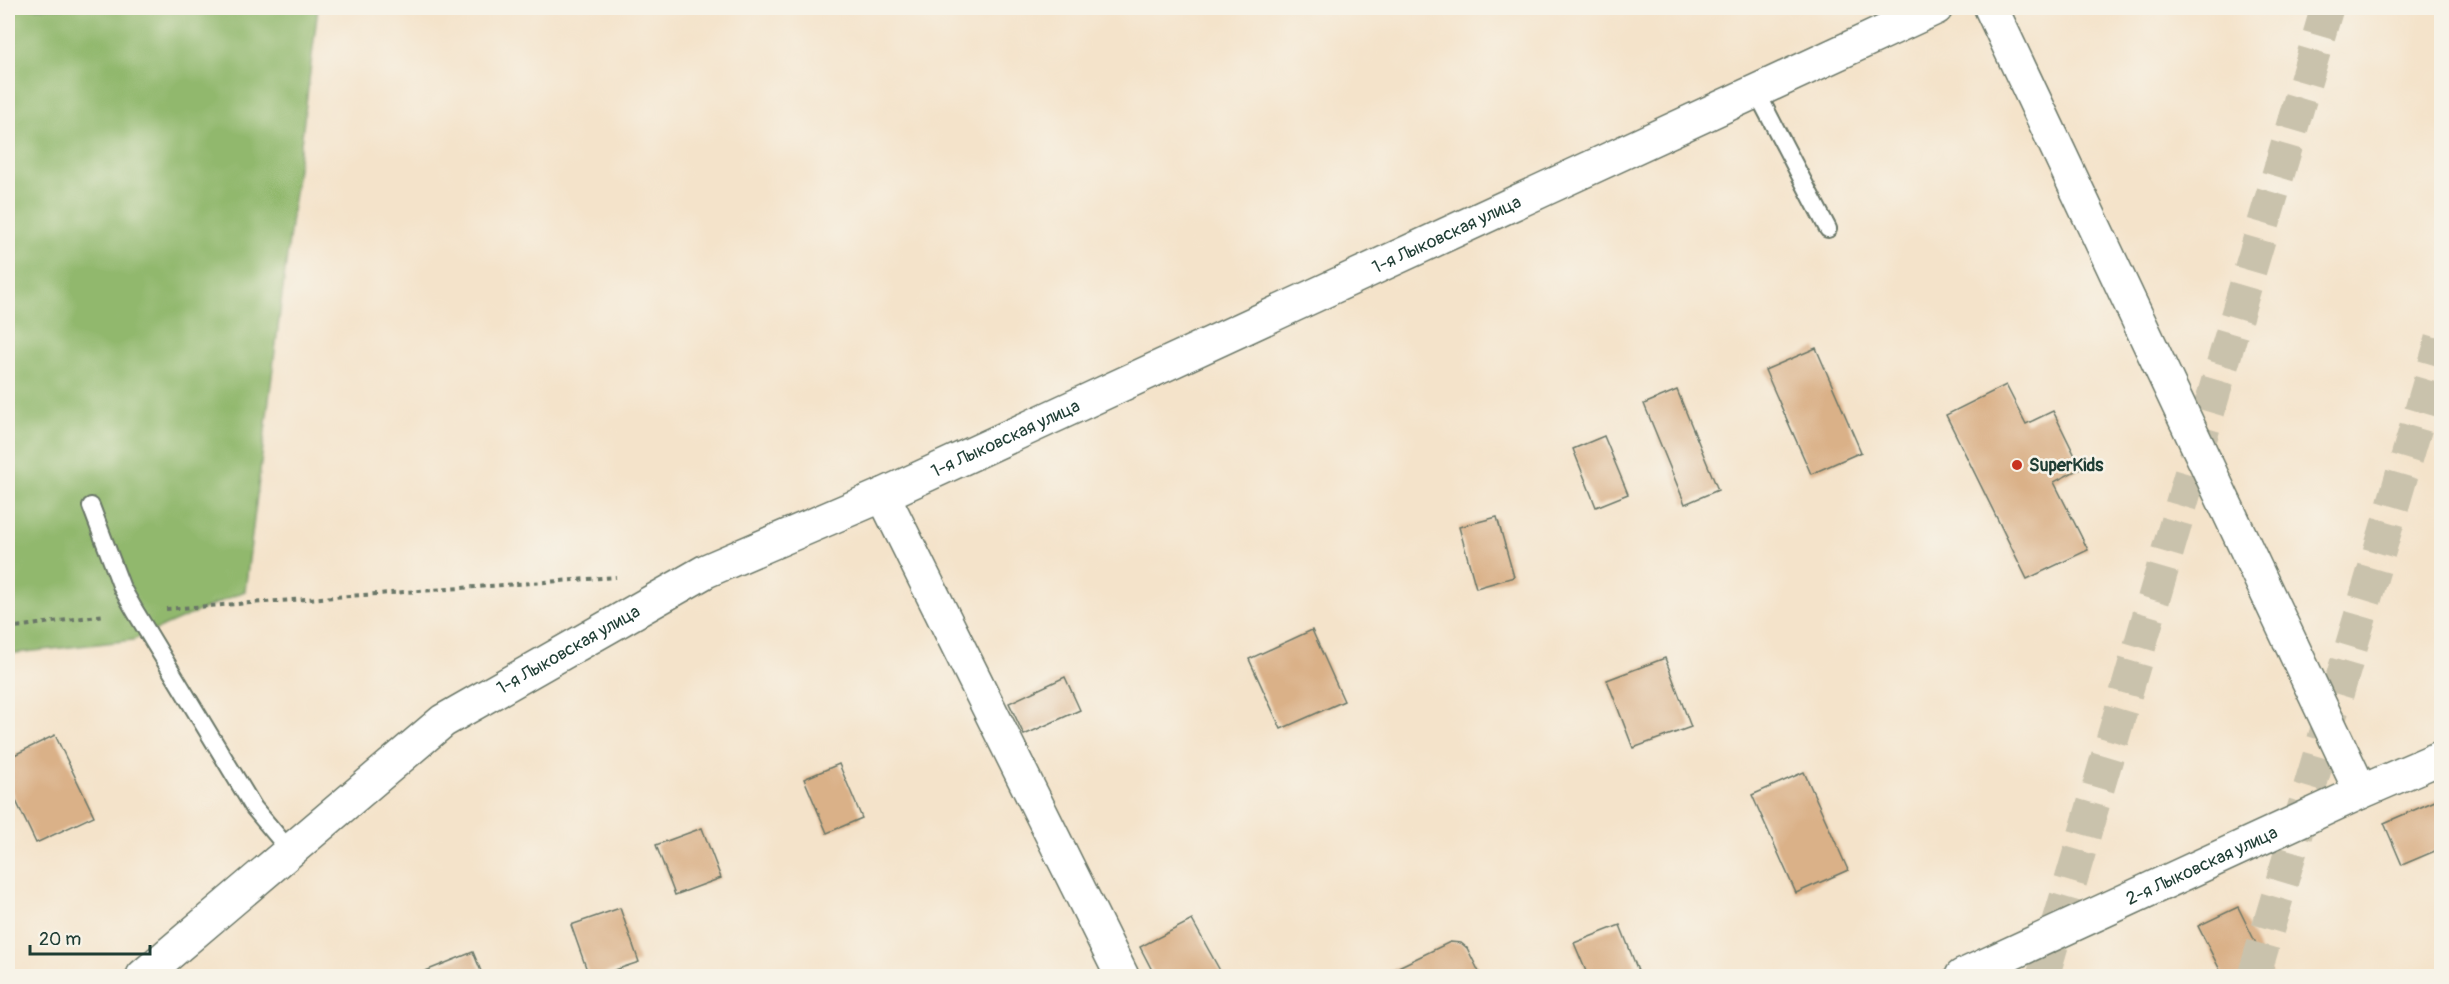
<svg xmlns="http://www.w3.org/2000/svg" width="2449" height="984" font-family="Pangolin,sans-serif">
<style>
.forest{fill:#91b86d;stroke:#587a50;stroke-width:1.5}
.building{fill:#dab188}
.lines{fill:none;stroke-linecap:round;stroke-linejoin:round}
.primary-tunnel{stroke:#c9c2ac;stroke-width:33;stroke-dasharray:33 16;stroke-linecap:butt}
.service-casing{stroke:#6a7768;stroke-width:20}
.minor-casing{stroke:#6a7768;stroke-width:36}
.path{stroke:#6a7768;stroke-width:4;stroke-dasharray:4.5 4.5;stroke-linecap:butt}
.service{stroke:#fff;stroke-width:16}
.minor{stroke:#fff;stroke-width:33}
.poi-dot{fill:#c8321e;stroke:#f7f3e8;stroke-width:2}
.labels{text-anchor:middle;stroke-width:5;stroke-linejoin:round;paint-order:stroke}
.street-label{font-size:18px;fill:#1f3d34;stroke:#f7f3e8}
.poi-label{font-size:18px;font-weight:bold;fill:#1f3d34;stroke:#f7f3e8;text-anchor:start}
</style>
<rect width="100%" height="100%" fill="#f7f3e8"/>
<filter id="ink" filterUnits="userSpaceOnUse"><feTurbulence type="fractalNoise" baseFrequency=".0167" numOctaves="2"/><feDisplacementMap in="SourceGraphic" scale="12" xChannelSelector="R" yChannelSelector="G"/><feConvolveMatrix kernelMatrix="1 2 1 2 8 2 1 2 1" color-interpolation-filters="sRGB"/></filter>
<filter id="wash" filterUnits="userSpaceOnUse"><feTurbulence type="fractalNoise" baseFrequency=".008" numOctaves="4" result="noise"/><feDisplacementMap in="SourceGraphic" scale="24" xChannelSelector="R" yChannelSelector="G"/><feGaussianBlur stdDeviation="1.35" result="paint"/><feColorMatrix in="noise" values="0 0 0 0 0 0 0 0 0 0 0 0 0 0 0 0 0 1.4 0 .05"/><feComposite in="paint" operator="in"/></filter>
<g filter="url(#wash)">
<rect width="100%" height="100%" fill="#f4e3ca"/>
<polygon class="forest" points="8,8 318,8 245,591 133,640 8,654"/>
<g id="blocks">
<g class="building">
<polygon points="1816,348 1861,452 1811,474 1765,370"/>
<polygon points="2006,385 2026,424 2053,411 2081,468 2054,482 2088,550 2027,579 1946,415"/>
<polygon points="1677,390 1718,490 1685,504 1644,404"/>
<polygon points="1604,436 1628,494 1596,507 1573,449"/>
<polygon points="1497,517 1514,577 1476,588 1459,527"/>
<polygon points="1312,630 1344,701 1281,729 1249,659"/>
<polygon points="1665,658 1691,727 1633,748 1607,680"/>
<polygon points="1065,677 1080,710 1024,735 1009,703"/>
<polygon points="55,735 94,816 36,843 8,784 8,758"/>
<polygon points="839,764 862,818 827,833 804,779"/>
<polygon points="1804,772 1848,870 1796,893 1752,795"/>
<polygon points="2442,798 2442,848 2402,865 2384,823"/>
<polygon points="702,828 721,878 675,895 656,845"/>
<polygon points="2238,907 2272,976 2223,976 2198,926"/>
<polygon points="620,908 639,962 597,976 589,976 571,925"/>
<polygon points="1192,920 1223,976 1155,976 1140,947"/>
<polygon points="1620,925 1640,976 1588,976 1574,943"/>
<polygon points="1450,942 1461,943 1467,948 1481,976 1380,976"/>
<polygon points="473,952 483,976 413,976"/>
</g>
</g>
</g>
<g filter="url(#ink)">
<use href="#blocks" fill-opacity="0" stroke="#6a7768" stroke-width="1.5"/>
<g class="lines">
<g class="primary-tunnel">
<polyline points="2043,976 2327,8"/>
<polyline points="2254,976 2442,339"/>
</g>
<g class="service-casing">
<g id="service">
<polyline points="1756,91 1828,229"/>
<polyline points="91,506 122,588 135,611 254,808 290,851"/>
</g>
</g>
<g class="minor-casing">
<g id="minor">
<polyline points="1991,8 2361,792"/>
<polyline points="883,495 1122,976"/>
<path id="s1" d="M 143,976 L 443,721 L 706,571 L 883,495 L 1936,8"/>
<path id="s2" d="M 1962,976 L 2361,792 L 2442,757"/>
</g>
</g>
<g class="path">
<polyline points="166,609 616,577"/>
<polyline points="8,628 105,615"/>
</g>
<use href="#service" class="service"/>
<use href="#minor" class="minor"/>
</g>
</g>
<circle class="poi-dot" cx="2017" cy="465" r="6"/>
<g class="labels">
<g class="street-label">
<text dy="6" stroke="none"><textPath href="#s1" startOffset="1510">1-я Лыковская улица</textPath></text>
<text dy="6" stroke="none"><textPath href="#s1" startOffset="1024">1-я Лыковская улица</textPath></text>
<text dy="6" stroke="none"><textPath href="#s1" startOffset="538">1-я Лыковская улица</textPath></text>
<text dy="6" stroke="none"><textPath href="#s2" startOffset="264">2-я Лыковская улица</textPath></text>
</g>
<g class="poi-label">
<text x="2029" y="471">SuperKids</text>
</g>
</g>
<rect width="2449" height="984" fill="none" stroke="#f7f3e8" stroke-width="30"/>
<path d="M30 945v9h120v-9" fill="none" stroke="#1f3d34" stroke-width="3"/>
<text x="39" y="945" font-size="18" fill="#1f3d34" stroke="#f7f3e8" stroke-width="4.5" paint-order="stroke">20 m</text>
</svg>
